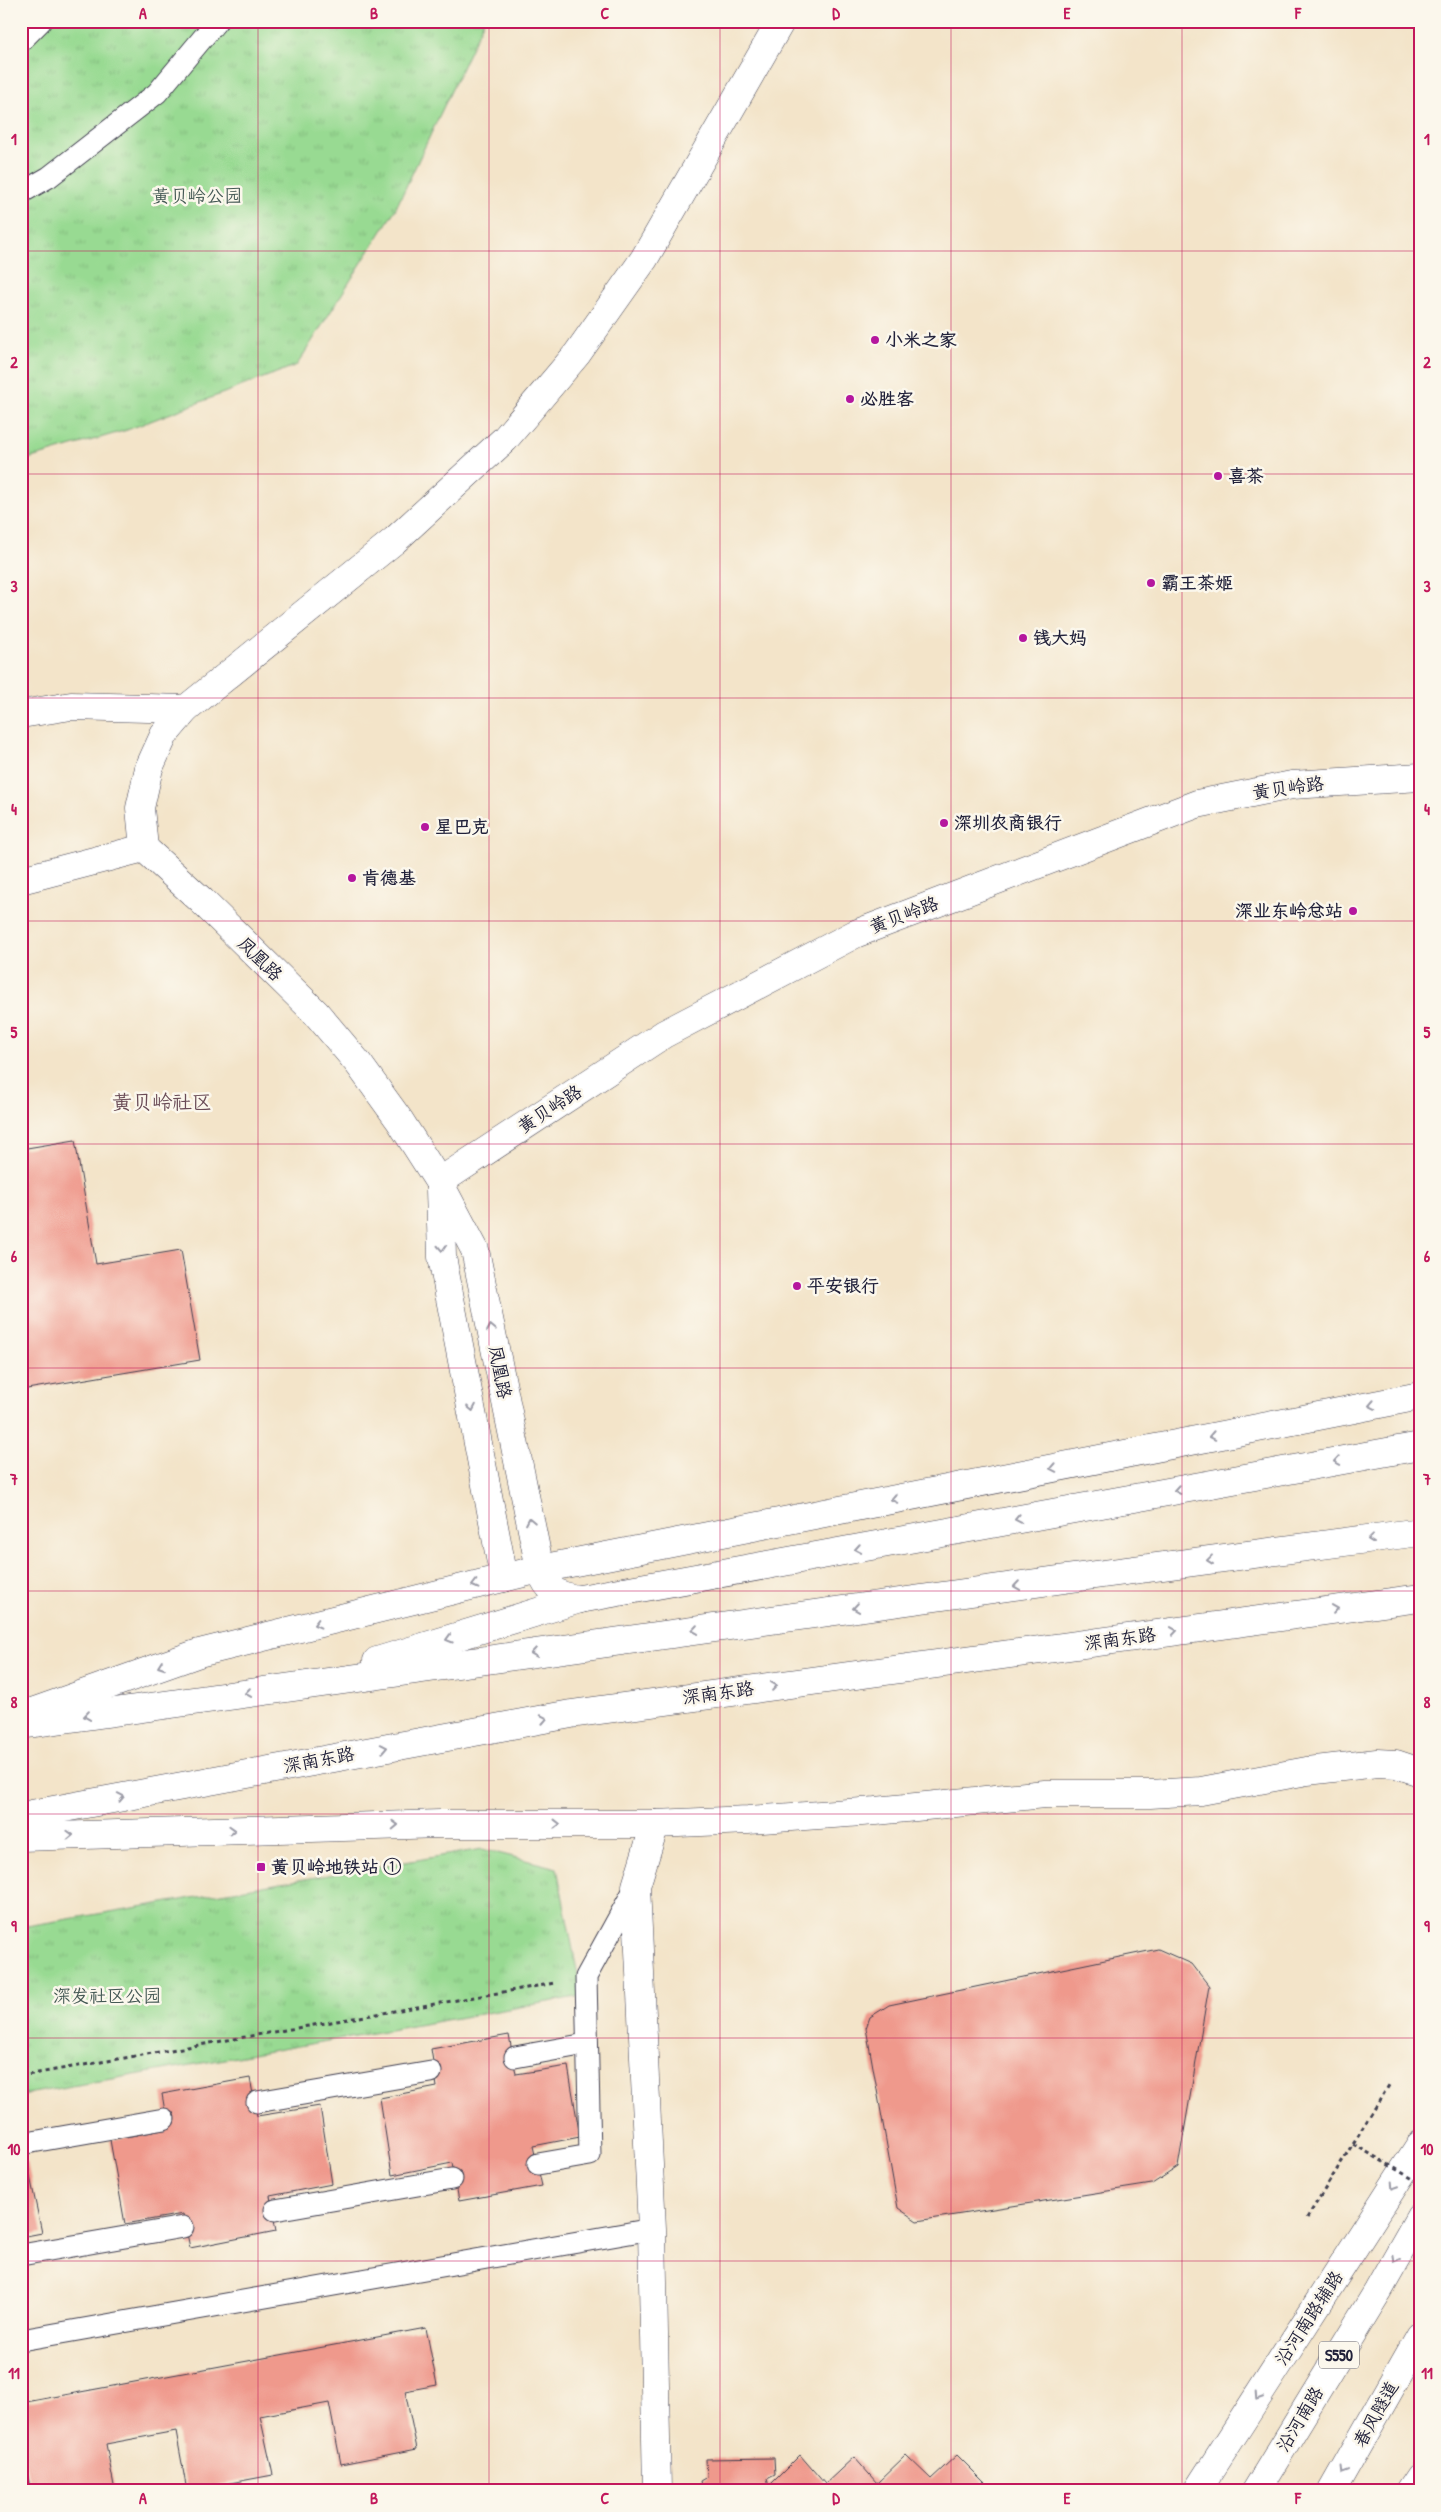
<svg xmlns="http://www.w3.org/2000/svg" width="1441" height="2512" font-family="'Patrick Hand','LXGW WenKai TC',sans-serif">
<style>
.park{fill:url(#park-tufts);stroke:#5d7e66}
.building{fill:#ef998c}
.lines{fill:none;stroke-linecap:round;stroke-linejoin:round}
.service-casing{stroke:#413f50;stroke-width:23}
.minor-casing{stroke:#413f50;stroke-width:29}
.tertiary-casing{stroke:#413f50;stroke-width:29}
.primary-casing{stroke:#413f50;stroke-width:29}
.trunk-casing{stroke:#413f50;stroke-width:29}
.path{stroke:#413f50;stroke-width:3;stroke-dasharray:4 4;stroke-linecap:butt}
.service{stroke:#fff;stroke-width:21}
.minor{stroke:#fff;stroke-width:28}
.tertiary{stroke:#fff;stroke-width:28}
.primary{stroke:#fff;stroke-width:28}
.trunk{stroke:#fff;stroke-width:28}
.path-bridge{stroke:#413f50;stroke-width:3;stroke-dasharray:4 4;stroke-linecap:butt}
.oneway{stroke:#9c9ca7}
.grid{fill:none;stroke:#c2185b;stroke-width:1;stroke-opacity:0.55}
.poi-dot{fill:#b5179e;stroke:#fbf7ec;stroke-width:2}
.labels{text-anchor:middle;stroke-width:5;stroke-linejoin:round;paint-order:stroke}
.shield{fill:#fbf7ec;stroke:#636270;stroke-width:1}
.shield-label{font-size:16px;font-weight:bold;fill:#22223b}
.park-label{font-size:18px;fill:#455955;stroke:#fbf7ec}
.poi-label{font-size:18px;font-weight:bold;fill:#22223b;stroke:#fbf7ec;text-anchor:start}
.street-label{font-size:18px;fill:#22223b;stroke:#fbf7ec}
.quarter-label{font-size:20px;fill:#6a4c57;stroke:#fbf7ec}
.neatline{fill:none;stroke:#c2185b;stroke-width:2}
.grid-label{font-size:16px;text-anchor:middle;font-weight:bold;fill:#c2185b}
</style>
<defs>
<pattern id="park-tufts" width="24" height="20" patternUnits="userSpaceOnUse" patternTransform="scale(1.25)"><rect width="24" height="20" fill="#98da92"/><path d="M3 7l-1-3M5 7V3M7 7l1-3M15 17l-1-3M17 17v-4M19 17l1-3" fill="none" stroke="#83bb7f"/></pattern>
</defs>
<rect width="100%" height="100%" fill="#fbf7ec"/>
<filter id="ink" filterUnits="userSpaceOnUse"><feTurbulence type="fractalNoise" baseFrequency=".02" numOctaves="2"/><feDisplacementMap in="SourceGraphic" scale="10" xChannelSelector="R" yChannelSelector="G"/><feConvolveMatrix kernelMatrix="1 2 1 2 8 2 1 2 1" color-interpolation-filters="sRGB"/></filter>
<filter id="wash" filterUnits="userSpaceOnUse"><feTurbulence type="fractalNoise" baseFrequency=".0096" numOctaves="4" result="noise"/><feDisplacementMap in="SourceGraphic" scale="20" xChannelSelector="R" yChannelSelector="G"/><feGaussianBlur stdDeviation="1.12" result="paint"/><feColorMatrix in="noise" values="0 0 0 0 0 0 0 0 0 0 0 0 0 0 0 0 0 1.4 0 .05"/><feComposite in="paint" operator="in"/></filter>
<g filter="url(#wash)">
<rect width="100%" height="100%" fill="#f3e4c9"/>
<g class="park">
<polygon points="21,21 484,21 395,210 297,365 127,430 21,461"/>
<polygon points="482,1849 557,1868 582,1996 21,2095 21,1927"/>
</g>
<g id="blocks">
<g class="building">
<polygon points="75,1140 96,1264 181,1250 200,1360 21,1390 21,1149"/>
<polygon points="1158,1949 1192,1964 1209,1986 1178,2167 1152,2184 917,2221 898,2208 866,2028 870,2017 889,2005"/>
<polygon points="509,2035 516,2074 568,2066 580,2137 533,2146 542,2186 459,2201 452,2163 392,2175 380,2098 437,2087 431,2049"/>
<polygon points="250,2078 257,2116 320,2106 332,2184 270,2196 276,2231 190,2248 183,2214 125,2224 110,2140 168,2129 162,2094"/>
<polygon points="27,2162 42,2233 21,2237 21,2163"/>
<polygon points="426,2328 437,2385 405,2391 417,2449 341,2464 329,2403 260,2416 273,2475 187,2491 176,2431 106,2444 115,2491 31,2491 24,2458 21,2459 21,2403"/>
<polygon points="800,2455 825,2484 854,2457 877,2483 906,2455 931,2479 957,2455 993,2491 703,2491 700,2481 707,2477 706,2459 774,2458 775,2475 767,2479 769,2486"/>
</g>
</g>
</g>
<g filter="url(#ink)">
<use href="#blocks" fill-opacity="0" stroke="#413f50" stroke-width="1"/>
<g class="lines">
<g class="service-casing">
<g id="service">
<polyline points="21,41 41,21"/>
<polyline points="21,193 49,177 157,93 217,21"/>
<polyline points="515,2057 586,2044"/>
<polyline points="257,2102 431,2072"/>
<polyline points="21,2144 164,2119"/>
<polyline points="538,2164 590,2155 586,1977 636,1886"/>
<polyline points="275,2210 452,2179"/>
<polyline points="21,2255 183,2227"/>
<polyline points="21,2340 652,2229"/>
</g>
</g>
<g class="minor-casing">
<g id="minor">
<polyline points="21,714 71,706 186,709"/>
<polyline points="144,848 140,808 149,768 164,735 186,709 395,540 505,439 577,354 644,259 781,21"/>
<polyline points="439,1182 664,1034 855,934 1197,804 1292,785 1420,777"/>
<polyline points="21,1716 199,1653 540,1569 1420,1396"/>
<polyline points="655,1824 636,1886 652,2229 657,2491"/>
</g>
</g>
<g class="tertiary-casing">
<g id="tertiary">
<polyline points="21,880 144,848 202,901 316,1013 358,1063 400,1121 439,1182 475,1250 540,1569"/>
<polyline points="440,1189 442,1257 504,1578"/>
</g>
</g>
<g class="primary-casing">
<g id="primary">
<path d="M 540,1569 C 547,1590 558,1597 580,1599"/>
<polyline points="377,1661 580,1599 1420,1446"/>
<polyline points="21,1725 1065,1579 1420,1532"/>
<polyline points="21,1816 571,1714 1420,1598"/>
<polyline points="21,1837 440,1824 655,1824 748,1820 876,1811 1045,1794 1150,1794 1201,1791 1307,1771 1377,1763 1396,1764 1420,1772"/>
<polyline points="1197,2491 1420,2145"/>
</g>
</g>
<g class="trunk-casing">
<g id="trunk">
<polyline points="1256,2491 1378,2291 1420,2217"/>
<polyline points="1332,2491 1420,2336"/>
<polyline points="1410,2491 1420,2476"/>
</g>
</g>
<g class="path">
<polyline points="21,2076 555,1983"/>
<polyline points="1307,2218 1391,2082"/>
</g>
<use href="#service" class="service"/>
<use href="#minor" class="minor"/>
<use href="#tertiary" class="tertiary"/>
<use href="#primary" class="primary"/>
<use href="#trunk" class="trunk"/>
<polyline class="path-bridge" points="1353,2144 1420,2183"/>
</g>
<defs><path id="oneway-chevron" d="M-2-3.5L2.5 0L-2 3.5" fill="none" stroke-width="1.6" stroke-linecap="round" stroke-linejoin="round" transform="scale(1.25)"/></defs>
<g class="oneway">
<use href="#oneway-chevron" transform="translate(442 1248) rotate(87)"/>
<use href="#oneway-chevron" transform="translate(491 1328) rotate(-101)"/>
<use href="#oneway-chevron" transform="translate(1372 1405) rotate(169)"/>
<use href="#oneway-chevron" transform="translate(472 1408) rotate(79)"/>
<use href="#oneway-chevron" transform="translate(1212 1436) rotate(169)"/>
<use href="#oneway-chevron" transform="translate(1337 1461) rotate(170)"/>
<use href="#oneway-chevron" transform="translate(1053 1468) rotate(169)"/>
<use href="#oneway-chevron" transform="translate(1177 1490) rotate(170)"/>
<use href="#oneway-chevron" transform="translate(894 1499) rotate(169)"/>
<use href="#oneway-chevron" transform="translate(1018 1519) rotate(169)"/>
<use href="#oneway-chevron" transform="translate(530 1521) rotate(-101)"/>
<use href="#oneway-chevron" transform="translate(1371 1539) rotate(173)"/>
<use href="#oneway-chevron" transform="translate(858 1549) rotate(170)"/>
<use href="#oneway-chevron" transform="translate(1210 1560) rotate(173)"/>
<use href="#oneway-chevron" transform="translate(475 1585) rotate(166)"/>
<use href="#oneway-chevron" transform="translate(1017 1586) rotate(172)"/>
<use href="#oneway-chevron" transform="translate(856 1608) rotate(172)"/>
<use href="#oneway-chevron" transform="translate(1335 1609) rotate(-8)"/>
<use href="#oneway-chevron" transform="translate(317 1624) rotate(166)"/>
<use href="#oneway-chevron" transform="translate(695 1630) rotate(172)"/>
<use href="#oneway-chevron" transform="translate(1174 1631) rotate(-8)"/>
<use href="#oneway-chevron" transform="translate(449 1639) rotate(163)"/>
<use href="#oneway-chevron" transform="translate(534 1653) rotate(172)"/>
<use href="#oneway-chevron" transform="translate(161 1666) rotate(160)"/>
<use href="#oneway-chevron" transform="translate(774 1686) rotate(-8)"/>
<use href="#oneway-chevron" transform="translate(248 1693) rotate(172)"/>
<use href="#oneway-chevron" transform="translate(87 1716) rotate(172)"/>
<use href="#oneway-chevron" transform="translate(544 1719) rotate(-11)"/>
<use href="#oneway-chevron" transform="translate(384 1748) rotate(-11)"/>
<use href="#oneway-chevron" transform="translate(121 1797) rotate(-11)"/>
<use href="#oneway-chevron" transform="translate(557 1824)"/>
<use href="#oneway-chevron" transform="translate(395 1825) rotate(-2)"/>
<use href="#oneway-chevron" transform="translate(232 1830) rotate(-2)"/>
<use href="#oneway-chevron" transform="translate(70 1835) rotate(-2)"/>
<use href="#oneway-chevron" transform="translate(1394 2186) rotate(123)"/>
<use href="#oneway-chevron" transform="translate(1396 2259) rotate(119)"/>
<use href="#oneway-chevron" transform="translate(1258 2397) rotate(123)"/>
<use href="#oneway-chevron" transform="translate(1344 2470) rotate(121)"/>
</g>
</g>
<path class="grid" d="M 258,21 L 258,2491M 489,21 L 489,2491M 720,21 L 720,2491M 951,21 L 951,2491M 1182,21 L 1182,2491M 21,251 L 1420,251M 21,474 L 1420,474M 21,698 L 1420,698M 21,921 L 1420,921M 21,1144 L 1420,1144M 21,1368 L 1420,1368M 21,1591 L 1420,1591M 21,1814 L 1420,1814M 21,2038 L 1420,2038M 21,2261 L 1420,2261"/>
<g class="poi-dot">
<circle cx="875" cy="340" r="5"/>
<circle cx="850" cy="399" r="5"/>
<circle cx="1218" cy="476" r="5"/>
<circle cx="1151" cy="583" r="5"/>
<circle cx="1023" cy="638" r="5"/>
<circle cx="944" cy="823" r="5"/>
<circle cx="425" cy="827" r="5"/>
<circle cx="352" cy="878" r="5"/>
<circle cx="1353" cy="911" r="5"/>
<circle cx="797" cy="1286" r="5"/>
<rect x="256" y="1862" width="10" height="10" rx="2.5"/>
</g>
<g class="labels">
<rect class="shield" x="1319" y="2341.5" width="40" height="27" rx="4"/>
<g class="shield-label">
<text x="1339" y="2361">S550</text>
</g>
<g class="park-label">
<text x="197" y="202">黄贝岭公园</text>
<text x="107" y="2002">深发社区公园</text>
</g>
<g class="poi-label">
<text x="885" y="346">小米之家</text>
<text x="860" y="405">必胜客</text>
<text x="1228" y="482">喜茶</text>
<text x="1161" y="589">霸王茶姬</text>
<text x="1033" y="644">钱大妈</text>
<text x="954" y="829">深圳农商银行</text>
<text x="435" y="833">星巴克</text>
<text x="362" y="884">肯德基</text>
<text x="1343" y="917" text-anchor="end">深业东岭总站</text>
<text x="807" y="1292">平安银行</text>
<text x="271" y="1873">黄贝岭地铁站 ①</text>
</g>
<g class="street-label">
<text transform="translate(1288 788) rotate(-8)" y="6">黄贝岭路</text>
<text transform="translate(904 915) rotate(-21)" y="6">黄贝岭路</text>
<text transform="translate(260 959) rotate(44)" y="6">凤凰路</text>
<text transform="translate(550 1109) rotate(-33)" y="6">黄贝岭路</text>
<text transform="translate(500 1372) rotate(79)" y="6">凤凰路</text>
<text transform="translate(1120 1639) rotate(-8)" y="6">深南东路</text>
<text transform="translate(718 1693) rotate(-8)" y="6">深南东路</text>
<text transform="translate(319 1760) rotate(-11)" y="6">深南东路</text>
<text transform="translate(1309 2318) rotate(-57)" y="6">沿河南路辅路</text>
<text transform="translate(1376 2414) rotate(-61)" y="6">春风隧道</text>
<text transform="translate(1300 2419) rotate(-59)" y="6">沿河南路</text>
</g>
<g class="quarter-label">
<text x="162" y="1109">黄贝岭社区</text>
</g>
</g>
<rect width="1441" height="2512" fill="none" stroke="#fbf7ec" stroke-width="55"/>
<rect x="28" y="28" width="1386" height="2456" class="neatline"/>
<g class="grid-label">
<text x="143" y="19">A</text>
<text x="374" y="19">B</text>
<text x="605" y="19">C</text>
<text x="836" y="19">D</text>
<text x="1067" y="19">E</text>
<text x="1298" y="19">F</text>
<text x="14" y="145">1</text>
<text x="1427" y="145">1</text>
<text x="14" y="368">2</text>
<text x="1427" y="368">2</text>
<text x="14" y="592">3</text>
<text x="1427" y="592">3</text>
<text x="14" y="815">4</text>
<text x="1427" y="815">4</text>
<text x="14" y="1038">5</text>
<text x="1427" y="1038">5</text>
<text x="14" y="1262">6</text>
<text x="1427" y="1262">6</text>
<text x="14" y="1485">7</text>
<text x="1427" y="1485">7</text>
<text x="14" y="1708">8</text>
<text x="1427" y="1708">8</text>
<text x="14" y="1932">9</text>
<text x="1427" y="1932">9</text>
<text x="14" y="2155">10</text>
<text x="1427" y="2155">10</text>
<text x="14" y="2379">11</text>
<text x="1427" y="2379">11</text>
<text x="143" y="2504">A</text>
<text x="374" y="2504">B</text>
<text x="605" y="2504">C</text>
<text x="836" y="2504">D</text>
<text x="1067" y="2504">E</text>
<text x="1298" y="2504">F</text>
</g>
</svg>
